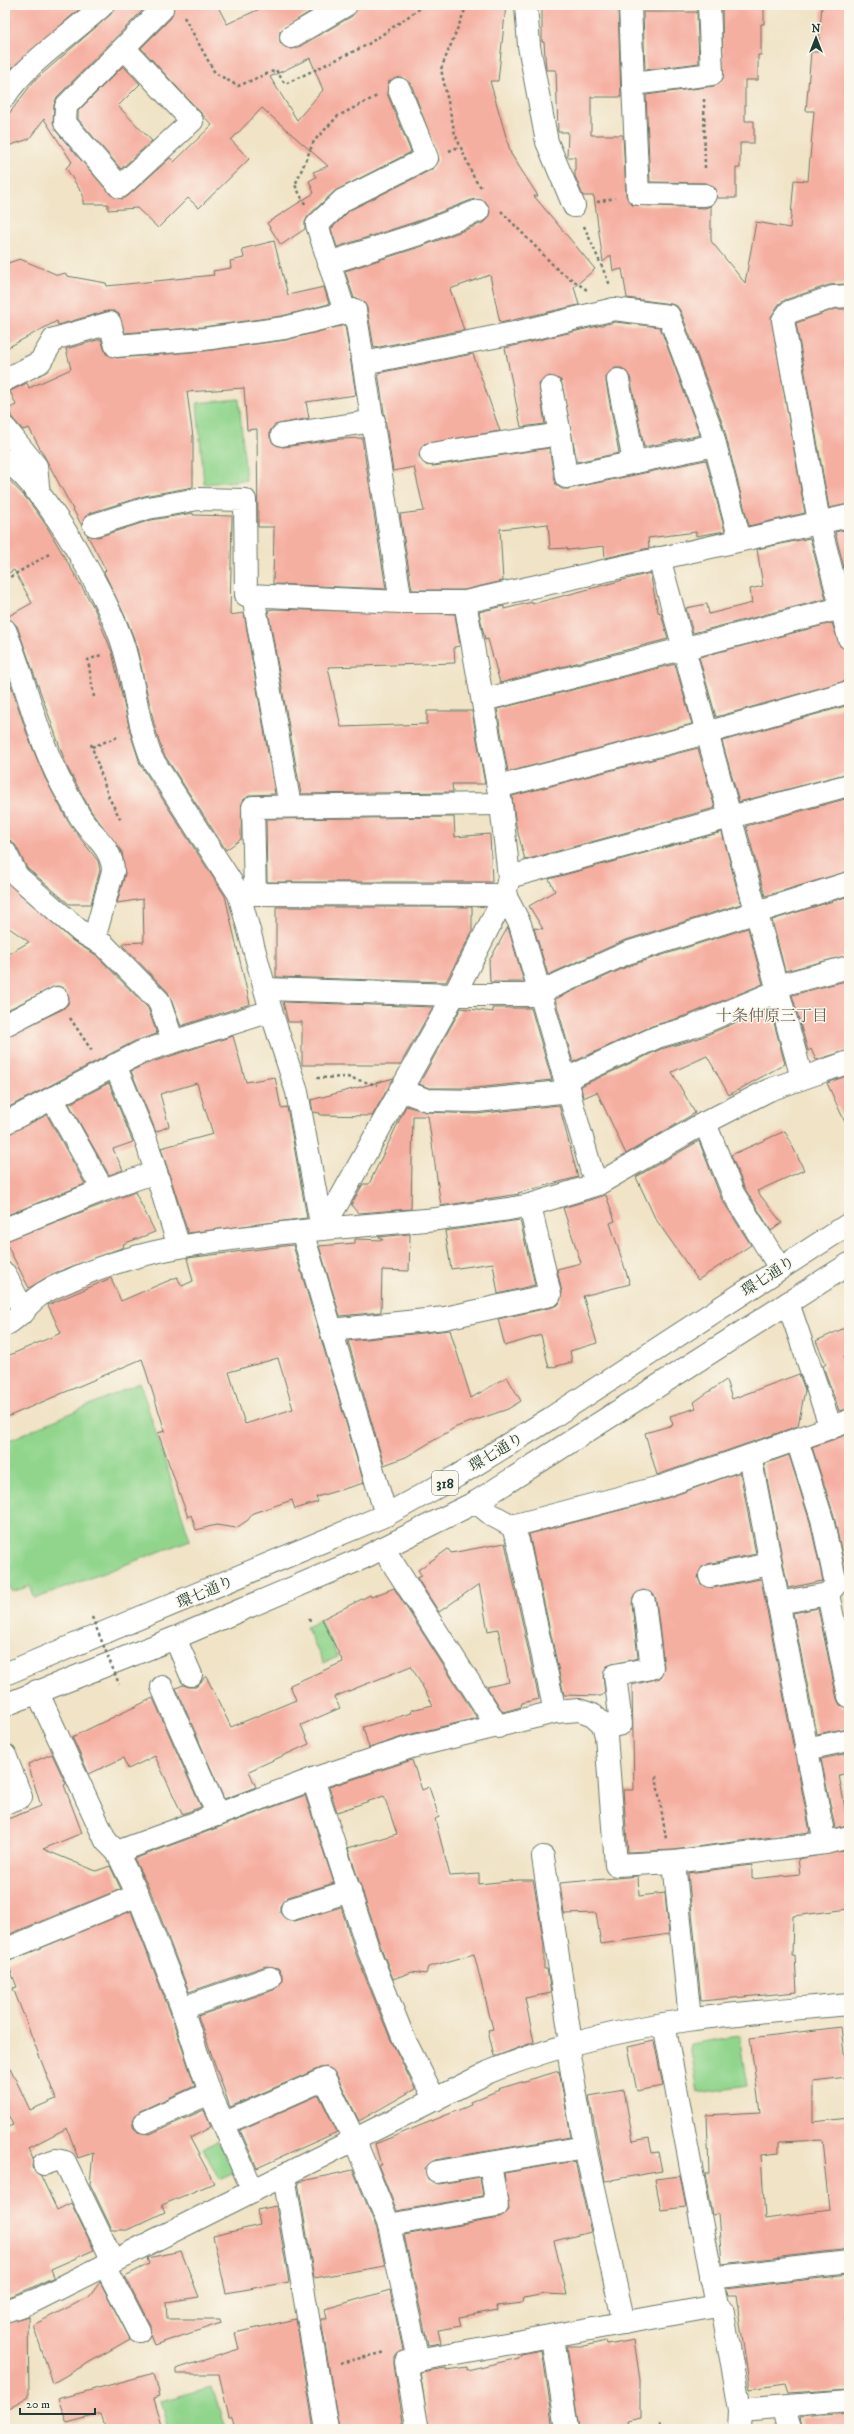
<svg xmlns="http://www.w3.org/2000/svg" width="854" height="2434" font-family="'IM FELL DW Pica','Noto Serif JP',serif">
<style>
.green{fill:#91d58d;stroke:#588960}
.building{fill:#f5afa1;fill-rule:evenodd}
.lines{fill:none;stroke-linecap:round;stroke-linejoin:round}
.minor-casing{stroke:#687767;stroke-width:24}
.major-casing{stroke:#687767;stroke-width:24}
.path{stroke:#687767;stroke-width:2.5;stroke-dasharray:3 3;stroke-linecap:butt}
.minor{stroke:#fff;stroke-width:22}
.major{stroke:#fff;stroke-width:22}
.path-bridge{stroke:#687767;stroke-width:2.5;stroke-dasharray:3 3;stroke-linecap:butt}
.labels{text-anchor:middle;stroke-width:3;stroke-linejoin:round;paint-order:stroke}
.shield{fill:#fbf7ec;stroke:#61756b;stroke-width:1}
.shield-label{font-size:14px;font-weight:bold;fill:#1f3d34}
.street-label{font-size:15px;fill:#1f3d34;stroke:#fbf7ec}
.neighbourhood-label{font-size:16px;fill:#6a655a;stroke:#fbf7ec}
</style>
<rect width="100%" height="100%" fill="#fbf7ec"/>
<filter id="ink" filterUnits="userSpaceOnUse"><feTurbulence type="fractalNoise" baseFrequency=".025" numOctaves="2"/><feDisplacementMap in="SourceGraphic" scale="8" xChannelSelector="R" yChannelSelector="G"/><feConvolveMatrix kernelMatrix="1 2 1 2 8 2 1 2 1" color-interpolation-filters="sRGB"/></filter>
<filter id="wash" filterUnits="userSpaceOnUse"><feTurbulence type="fractalNoise" baseFrequency=".012" numOctaves="4" result="noise"/><feDisplacementMap in="SourceGraphic" scale="16" xChannelSelector="R" yChannelSelector="G"/><feGaussianBlur stdDeviation="0.9" result="paint"/><feColorMatrix in="noise" values="0 0 0 0 0 0 0 0 0 0 0 0 0 0 0 0 0 1.4 0 .05"/><feComposite in="paint" operator="in"/></filter>
<g filter="url(#wash)">
<rect width="100%" height="100%" fill="#f0e3c6"/>
<g class="green">
<polygon points="239,399 246,480 204,484 197,403"/>
<polygon points="140,1383 190,1540 35,1599 30,1586 12,1592 5,1575 5,1442"/>
<polygon points="320,1620 338,1657 324,1663 306,1627"/>
<polygon points="739,2036 747,2086 698,2093 690,2044"/>
<polygon points="218,2141 234,2173 219,2180 203,2148"/>
<polygon points="212,2387 225,2429 169,2429 161,2401"/>
</g>
<g id="blocks">
<g class="building">
<polygon points="5,5 84,5 12,68 5,58"/>
<path d="M 115,5 L 148,5 L 57,97 L 54,105 L 53,122 L 56,131 L 111,195 L 122,199 L 128,196 L 169,159 L 170,158 L 174,162 L 212,125 L 141,48 L 171,18 L 174,5 L 217,5 L 227,24 L 268,5 L 308,5 L 311,11 L 280,31 L 280,43 L 291,49 L 297,48 L 352,16 L 358,5 L 506,5 L 498,81 L 490,81 L 511,154 L 538,196 L 534,196 L 595,269 L 574,287 L 579,305 L 500,323 L 490,275 L 450,289 L 464,330 L 374,348 L 367,308 L 364,302 L 354,298 L 345,271 L 423,246 L 483,223 L 488,218 L 490,212 L 485,201 L 474,199 L 415,222 L 337,247 L 331,229 L 350,210 L 433,169 L 439,160 L 411,84 L 401,77 L 389,81 L 387,93 L 411,152 L 335,191 L 308,216 L 305,222 L 305,229 L 281,245 L 267,223 L 314,193 L 309,181 L 316,177 L 313,172 L 328,166 L 262,108 L 231,140 L 249,159 L 199,208 L 188,198 L 158,228 L 137,208 L 108,210 L 108,204 L 83,204 L 83,195 L 66,168 L 72,162 L 44,119 L 29,139 L 5,147 L 5,119 L 34,81 L 111,14 ZM 310,58 L 323,90 L 297,120 L 270,77 Z"/>
<polygon points="542,5 618,5 621,97 591,97 591,135 623,135 626,195 632,205 705,208 711,206 711,241 745,283 756,222 790,228 794,180 808,181 814,111 806,111 811,52 818,52 822,5 849,5 849,258 846,284 829,285 785,300 779,304 771,317 805,513 749,526 723,425 681,312 677,306 671,304 627,298 622,269 613,271 611,255 603,262 594,196 583,196 575,176 575,157 567,157 568,132 558,132 556,70 546,70 544,42 542,42"/>
<polygon points="722,5 764,5 764,24 761,24 761,55 758,55 758,80 745,80 745,121 754,121 754,143 740,143 740,168 736,168 736,198 717,198 716,189 706,183 650,182 646,95 714,86 723,80"/>
<polygon points="643,12 697,12 699,63 645,70"/>
<polygon points="123,66 140,84 118,106 152,141 121,169 78,119 78,111"/>
<polygon points="274,241 288,295 324,287 329,304 282,316 203,327 125,333 119,314 114,311 107,311 58,325 57,321 5,349 5,264 20,259 58,275 65,273 67,276 106,283 107,286 214,275 213,271 231,268 230,261 244,258 242,249"/>
<polygon points="835,309 849,309 849,504 829,508 796,323"/>
<polygon points="615,322 660,327 700,435 644,447 630,377 622,368 615,368 606,376 606,382 619,453 577,462 561,380 549,376 539,384 545,424 521,427 505,348"/>
<polygon points="345,325 356,395 306,402 309,418 275,425 270,431 270,437 273,443 283,447 341,439 362,438 386,589 273,584 274,527 258,527 257,429 247,430 244,388 187,392 193,437 193,487 144,496 90,513 85,517 82,526 29,428 23,430 13,419 8,409 16,405 10,391 27,383 29,388 71,369 66,349 101,339 106,354 117,358 205,351 286,340"/>
<polygon points="473,354 500,431 424,444 419,456 426,465 433,466 549,448 556,485 562,489 568,489 706,460 725,531 696,536 696,532 648,538 649,548 605,558 604,546 568,550 567,548 550,549 548,524 500,529 503,581 464,590 412,590 400,514 424,511 414,467 393,471 378,373"/>
<polygon points="5,476 28,500 46,525 94,608 112,652 131,735 140,764 225,896 250,1004 181,1026 168,992 123,946 123,943 144,942 143,899 117,903 125,874 122,852 91,811 67,767 17,626 7,617 32,603 14,570 5,575"/>
<polygon points="193,513 193,515 232,516 230,615 244,613 275,794 252,795 242,801 241,839 226,850 163,753 155,728 136,644 128,623 104,572 106,570 87,535 98,537 151,520"/>
<polygon points="849,529 849,588 835,532"/>
<polygon points="810,538 826,599 693,633 686,608 707,604 709,614 752,603 750,589 763,586 757,549"/>
<polygon points="650,573 658,612 661,613 668,639 500,683 488,639 485,640 479,612 504,606 504,609 532,602 532,604"/>
<polygon points="273,609 455,614 460,646 454,647 455,663 328,667 341,727 427,724 427,711 472,711 485,784 452,784 453,792 301,794 268,610"/>
<polygon points="832,623 840,646 849,650 849,680 716,717 699,657"/>
<polygon points="675,664 692,724 508,772 497,709"/>
<polygon points="7,673 28,737 45,778 70,825 98,861 100,870 91,904 69,904 27,868 16,846 12,841 5,840 5,674"/>
<polygon points="849,705 849,773 739,802 722,741"/>
<polygon points="698,748 715,808 525,860 516,825 512,796"/>
<polygon points="849,798 849,871 765,896 746,826"/>
<polygon points="454,817 455,837 490,834 492,882 267,882 266,819"/>
<polygon points="722,832 741,904 623,941 548,975 534,928 543,929 529,906 555,891 549,879"/>
<polygon points="5,880 73,941 96,955 148,1008 157,1034 135,1041 9,1107 5,1098 5,1037 63,1009 68,1004 69,998 64,988 57,986 5,1011 5,956 29,942 5,925"/>
<polygon points="849,896 849,955 785,971 772,920"/>
<polygon points="276,907 472,907 472,932 446,982 276,977"/>
<polygon points="508,927 524,982 490,982 489,961"/>
<polygon points="748,928 763,984 688,1015 652,1026 573,1062 555,999 631,965"/>
<polygon points="849,980 849,1050 816,1060 811,1049 808,1051 792,995"/>
<polygon points="283,1002 433,1007 400,1065 302,1065 302,1022 288,1022"/>
<polygon points="461,1008 493,1012 492,1008 531,1008 552,1080 475,1088 429,1088 419,1084"/>
<polygon points="770,1008 785,1064 729,1095 707,1056 672,1072 695,1113 626,1154 597,1092 583,1098 581,1086 661,1049 697,1039"/>
<polygon points="233,1036 246,1082 275,1077 281,1108 287,1107 307,1218 188,1233 161,1148 213,1134 197,1083 160,1094 169,1126 156,1132 131,1071 146,1064"/>
<polygon points="849,1075 849,1131 827,1083"/>
<polygon points="394,1078 372,1116 320,1115 320,1113 313,1112 311,1100"/>
<polygon points="109,1083 133,1142 113,1149 123,1170 109,1175 69,1104"/>
<polygon points="559,1105 578,1177 518,1193 519,1194 441,1206 428,1116 413,1116 411,1209 358,1213 351,1205 363,1184 369,1184 406,1106 427,1112 476,1114"/>
<polygon points="47,1115 85,1184 5,1216 5,1135"/>
<polygon points="785,1131 804,1170 757,1191 782,1223 771,1231 744,1187 731,1155"/>
<polygon points="699,1141 721,1198 751,1245 698,1280 655,1218 636,1177"/>
<polygon points="135,1192 155,1232 123,1244 124,1247 52,1274 29,1288 5,1241"/>
<polygon points="606,1195 615,1221 610,1223 630,1284 583,1296 597,1343 570,1351 572,1362 549,1368 541,1335 505,1346 498,1319 553,1307 559,1304 562,1293 557,1269 581,1263 563,1208"/>
<polygon points="520,1220 535,1285 498,1294 493,1263 451,1269 445,1231"/>
<polygon points="410,1234 409,1271 382,1270 381,1312 340,1316 319,1246 355,1243 355,1239 383,1240 379,1237"/>
<path d="M 293,1245 L 364,1483 L 316,1497 L 318,1502 L 295,1509 L 292,1500 L 253,1513 L 248,1520 L 236,1528 L 216,1525 L 196,1530 L 191,1515 L 188,1517 L 158,1433 L 165,1431 L 142,1359 L 5,1418 L 5,1357 L 61,1333 L 48,1305 L 50,1304 L 111,1278 L 121,1301 L 177,1277 L 182,1286 L 193,1281 L 187,1258 ZM 278,1358 L 293,1409 L 245,1424 L 229,1372 Z"/>
<polygon points="849,1326 849,1353 844,1356 849,1371 849,1409 839,1411 823,1366 826,1364 816,1341"/>
<polygon points="450,1330 471,1398 507,1377 521,1401 508,1409 456,1427 406,1457 384,1465 348,1341"/>
<polygon points="799,1374 805,1390 798,1426 657,1475 645,1433 673,1425 670,1416 696,1408 694,1402 726,1380 732,1399"/>
<polygon points="849,1434 849,1584 848,1584 834,1516 812,1447"/>
<polygon points="789,1455 810,1522 823,1581 788,1588 764,1464"/>
<polygon points="740,1472 756,1554 707,1564 702,1567 698,1578 701,1584 712,1588 761,1579 810,1832 673,1850 628,1852 623,1790 634,1790 632,1685 660,1678 664,1667 656,1600 654,1594 643,1590 633,1597 632,1604 638,1658 607,1666 603,1676 605,1693 601,1696 564,1695 529,1534 667,1498"/>
<polygon points="505,1543 539,1699 522,1703 521,1707 503,1712 487,1687 509,1682 498,1629 488,1631 479,1584 439,1612 417,1578 422,1576 418,1570 448,1549 451,1553"/>
<polygon points="394,1588 477,1718 408,1735 369,1748 363,1727 412,1713 411,1710 433,1705 411,1666 334,1697 340,1708 301,1725 309,1744 249,1771 256,1787 224,1799 176,1688 183,1685 189,1687 196,1687 206,1676 231,1727 296,1700 290,1685 343,1662 322,1619 370,1595 371,1597"/>
<polygon points="818,1608 837,1699 840,1705 849,1708 849,1728 817,1734 793,1613"/>
<polygon points="153,1698 201,1807 182,1814 155,1756 128,1769 123,1758 89,1774 72,1737"/>
<polygon points="849,1753 849,1773 839,1775 848,1825 835,1828 821,1759"/>
<polygon points="52,1754 66,1784 64,1785 82,1833 43,1849 96,1871 110,1866 121,1889 5,1936 5,1820 41,1806 28,1764"/>
<polygon points="412,1760 422,1790 429,1787 439,1817 435,1819 450,1876 479,1874 479,1884 519,1880 533,1880 534,1884 544,1945 544,1969 547,1969 551,1993 525,1998 534,2042 497,2056 494,2056 488,2030 493,2029 474,1954 428,1967 426,1974 412,1972 393,1979 380,1945 348,1848 397,1834 384,1796 337,1812 329,1787"/>
<polygon points="305,1795 334,1883 288,1897 280,1906 280,1913 289,1921 295,1921 341,1907 356,1954 390,2038 415,2089 359,2121 336,2074 327,2067 320,2068 230,2107 198,2016 274,1990 282,1981 282,1974 278,1968 266,1966 189,1992 150,1890 134,1859"/>
<polygon points="849,1850 849,1909 793,1916 792,1956 795,1956 797,1992 701,2001 688,1873 752,1865 752,1879 800,1874 798,1859"/>
<polygon points="638,1876 639,1896 665,1893 669,1934 601,1944 596,1913 564,1914 560,1883"/>
<polygon points="131,1911 170,2012 195,2086 140,2111 133,2120 133,2127 138,2132 150,2134 204,2110 211,2127 190,2138 214,2183 162,2205 165,2212 127,2230 112,2230 90,2184 93,2153 78,2158 67,2128 28,2148 33,2159 32,2168 41,2176 57,2210 71,2203 94,2250 51,2269 54,2277 29,2289 5,2298 5,2128 13,2125 5,2108 5,2057 30,2110 56,2099 13,1988 17,1987 7,1962"/>
<path d="M 841,2027 L 847,2077 L 813,2081 L 813,2122 L 849,2118 L 849,2249 L 722,2264 L 718,2214 L 713,2215 L 705,2174 L 709,2173 L 707,2115 L 760,2112 L 750,2038 ZM 822,2140 L 829,2210 L 765,2219 L 761,2155 L 779,2153 L 779,2142 Z"/>
<polygon points="654,2041 663,2086 637,2091 628,2047"/>
<polygon points="559,2071 571,2137 435,2160 425,2168 428,2180 439,2184 480,2177 483,2196 397,2211 378,2165 381,2165 375,2144 471,2105 470,2102 499,2090 498,2089"/>
<polygon points="624,2090 633,2141 649,2138 652,2153 658,2152 662,2171 605,2181 589,2096"/>
<polygon points="319,2095 337,2132 257,2168 240,2130"/>
<polygon points="575,2161 591,2232 554,2241 567,2295 545,2294 524,2298 523,2303 497,2306 498,2310 459,2317 461,2326 438,2330 441,2343 428,2345 404,2235 500,2218 509,2210 504,2173"/>
<polygon points="353,2170 377,2229 385,2266 314,2278 298,2182"/>
<polygon points="680,2176 686,2207 661,2210 655,2179"/>
<polygon points="276,2206 289,2282 226,2293 213,2236 260,2225 257,2210"/>
<polygon points="181,2251 199,2297 166,2302 167,2319 220,2319 221,2323 154,2345 150,2335 150,2325 125,2276 149,2264 147,2258"/>
<polygon points="848,2275 849,2316 845,2317 849,2342 849,2389 789,2393 786,2384 750,2389 736,2296 728,2296 726,2289"/>
<polygon points="100,2282 130,2339 53,2383 33,2325 89,2297"/>
<polygon points="390,2290 403,2350 394,2357 394,2364 404,2429 373,2429 372,2424 339,2429 321,2319 327,2319 325,2309"/>
<polygon points="28,2316 29,2396 5,2410 5,2323"/>
<polygon points="296,2319 314,2429 235,2429 232,2418 229,2418 219,2374 176,2374 176,2369 239,2349 235,2333"/>
<polygon points="634,2340 640,2380 640,2418 626,2421 628,2429 579,2429 567,2346 584,2346 606,2341 607,2345"/>
<polygon points="542,2350 554,2429 517,2429 516,2426 495,2429 429,2429 420,2372 446,2368 446,2370 467,2367 467,2370 519,2358 521,2354"/>
<polygon points="154,2373 160,2396 154,2398 163,2429 106,2429 101,2414 67,2423 58,2399"/>
<polygon points="849,2414 849,2429 802,2429 800,2418"/>
</g>
</g>
</g>
<g filter="url(#ink)">
<use href="#blocks" fill-opacity="0" stroke="#687767" stroke-width="1"/>
<g class="lines">
<g class="minor-casing">
<g id="minor">
<polyline points="526,5 529,46 547,142 574,206"/>
<polyline points="630,5 633,84"/>
<polyline points="291,37 346,5"/>
<polyline points="124,48 192,121 120,187 65,123 66,106 162,9 162,5"/>
<path d="M 5,96 C 26,63 72,34 103,5"/>
<polyline points="705,195 638,194 633,84 712,74 709,5"/>
<polyline points="329,263 419,234 478,211"/>
<polyline points="849,296 833,297 789,312 783,320 819,522 849,638"/>
<polyline points="345,312 317,225 343,200 427,158 399,89"/>
<polyline points="364,363 519,332 614,309 669,316 711,429 740,540"/>
<polyline points="5,380 40,362 54,339 110,323 116,346 204,339 284,328 355,310 401,602"/>
<polyline points="618,380 634,462"/>
<polyline points="551,388 560,434"/>
<polyline points="5,428 36,466 39,495"/>
<polyline points="282,435 374,421"/>
<polyline points="431,454 560,434 566,477 715,445"/>
<path d="M 5,460 C 45,485 111,602 124,648 C 135,685 137,723 152,759 L 239,894 L 271,1011 L 297,1092 L 322,1229 L 437,1219 L 509,1209 L 530,1205 L 598,1184 L 697,1127 L 769,1090 L 849,1062"/>
<polyline points="94,525 148,508 198,499 245,500 246,595 401,602 465,602 849,516"/>
<polyline points="659,558 802,1078"/>
<polyline points="253,595 290,806"/>
<path d="M 5,630 C 27,683 37,741 66,792 C 71,800 76,810 81,818 C 93,836 113,849 113,871 L 94,939"/>
<polyline points="483,700 849,606"/>
<polyline points="498,787 706,733 849,692"/>
<polyline points="5,852 17,876 81,932 104,945 159,1001 173,1042"/>
<polyline points="509,877 849,785"/>
<polyline points="239,894 505,895 520,924 591,1169 598,1184"/>
<polyline points="255,894 253,807 501,804"/>
<polyline points="777,986 849,967"/>
<polyline points="265,989 454,995 534,995 627,953 849,883"/>
<polyline points="5,1025 57,998"/>
<polyline points="115,1065 146,1140 179,1247"/>
<polyline points="566,1079 657,1037 692,1027 778,991"/>
<polyline points="400,1090 427,1100 476,1101 570,1091"/>
<polyline points="52,1098 103,1190"/>
<polyline points="5,1123 141,1052 271,1011"/>
<polyline points="705,1123 733,1193 780,1268"/>
<polyline points="5,1229 103,1190 156,1172"/>
<polyline points="5,1274 24,1312"/>
<polyline points="788,1303 831,1428"/>
<path d="M 5,1325 C 20,1318 26,1305 39,1296 C 49,1288 65,1283 77,1277 C 148,1246 227,1239 302,1231"/>
<polyline points="331,1330 445,1318 550,1295 530,1205"/>
<polyline points="797,1440 822,1519 836,1584 828,1594"/>
<polyline points="750,1456 825,1843"/>
<polyline points="476,1502 492,1515 512,1526 518,1541 555,1712"/>
<polyline points="386,1515 302,1231 322,1229 340,1199 454,995 505,895 509,877 501,804 465,602"/>
<polyline points="512,1526 664,1486 849,1421"/>
<polyline points="383,1548 498,1727"/>
<polyline points="710,1576 771,1564"/>
<polyline points="778,1603 828,1594 849,1696"/>
<polyline points="175,1638 191,1675"/>
<polyline points="162,1687 218,1815"/>
<polyline points="37,1691 106,1841 117,1852 138,1895 182,2008 210,2093 253,2191"/>
<polyline points="604,1728 621,1724 615,1675 652,1668 644,1602"/>
<polyline points="806,1749 849,1740"/>
<polyline points="5,1755 21,1797 5,1803"/>
<polyline points="313,1779 368,1949 404,2039 435,2100"/>
<polyline points="117,1852 313,1779 411,1747 555,1712 579,1710 593,1715 603,1724 606,1736 616,1865 674,1862 825,1843 849,1837"/>
<polyline points="543,1857 571,2043"/>
<polyline points="674,1862 690,2019"/>
<polyline points="292,1909 350,1891"/>
<polyline points="5,1950 138,1895"/>
<polyline points="182,2008 270,1978"/>
<polyline points="664,2024 717,2306 723,2313 740,2410 739,2429"/>
<polyline points="567,2044 585,2147 624,2323"/>
<polyline points="145,2122 210,2093"/>
<polyline points="225,2123 325,2079 355,2141 389,2225 418,2360"/>
<polyline points="44,2164 56,2160 65,2162 113,2261"/>
<polyline points="437,2172 585,2147"/>
<polyline points="284,2176 327,2429"/>
<polyline points="389,2225 497,2206 490,2164"/>
<polyline points="105,2265 139,2331"/>
<polyline points="711,2278 849,2262"/>
<path d="M 5,2311 L 34,2301 L 489,2072 C 553,2046 620,2030 688,2020 C 741,2012 796,2009 849,2004"/>
<polyline points="546,2337 554,2344 567,2429"/>
<polyline points="783,2407 790,2429"/>
<polyline points="740,2410 849,2401"/>
<polyline points="416,2429 417,2425 406,2362 717,2306"/>
</g>
</g>
<g class="major-casing">
<g id="major">
<polyline points="5,1674 386,1515 457,1476 551,1418 849,1224"/>
<polyline points="5,1705 175,1638 363,1558 476,1502 849,1264"/>
</g>
</g>
<g class="path">
<polyline points="467,5 441,69 455,134 475,180 481,187"/>
<polyline points="184,17 215,73 238,86 276,70 285,84 367,45 425,5"/>
<polyline points="704,99 705,170"/>
<polyline points="449,151 460,146"/>
<polyline points="597,202 615,198"/>
<polyline points="305,204 295,185 314,141 338,116 377,96"/>
<polyline points="501,211 558,270 587,290"/>
<polyline points="584,226 610,285"/>
<polyline points="5,580 51,553"/>
<polyline points="94,697 88,660 101,655"/>
<polyline points="91,744 109,798 121,820"/>
<polyline points="92,747 120,736"/>
<polyline points="70,1018 92,1051"/>
<polyline points="317,1078 347,1077 377,1085"/>
<polyline points="309,1619 311,1624"/>
<polyline points="656,1776 666,1839"/>
<polyline points="340,2363 386,2352"/>
<polyline points="660,2421 661,2429"/>
</g>
<use href="#minor" class="minor"/>
<use href="#major" class="major"/>
<polyline class="path-bridge" points="92,1617 119,1684"/>
</g>
</g>
<g class="labels">
<rect class="shield" x="432" y="1471" width="26" height="24" rx="3"/>
<g class="shield-label">
<text x="445" y="1488">318</text>
</g>
<g class="street-label">
<text transform="translate(768 1276) rotate(-33)" y="5">環七通り</text>
<text transform="translate(496 1452) rotate(-31)" y="5">環七通り</text>
<text transform="translate(205 1592) rotate(-23)" y="5">環七通り</text>
</g>
<g class="neighbourhood-label">
<text x="772" y="1021">十条仲原三丁目</text>
</g>
</g>
<rect width="854" height="2434" fill="none" stroke="#fbf7ec" stroke-width="20"/>
<g transform="translate(816 38)" stroke="#fbf7ec" stroke-width="3" paint-order="stroke">
<path d="M0-3L7 15L0 10L-7 15Z" fill="#1f3d34"/>
<text y="-6" font-size="11" font-weight="bold" text-anchor="middle" fill="#1f3d34">N</text>
</g>
<path d="M20 2408v6h75v-6" fill="none" stroke="#1f3d34" stroke-width="2"/>
<text x="26" y="2408" font-size="12" fill="#1f3d34" stroke="#fbf7ec" stroke-width="3" paint-order="stroke">20 m</text>
</svg>
